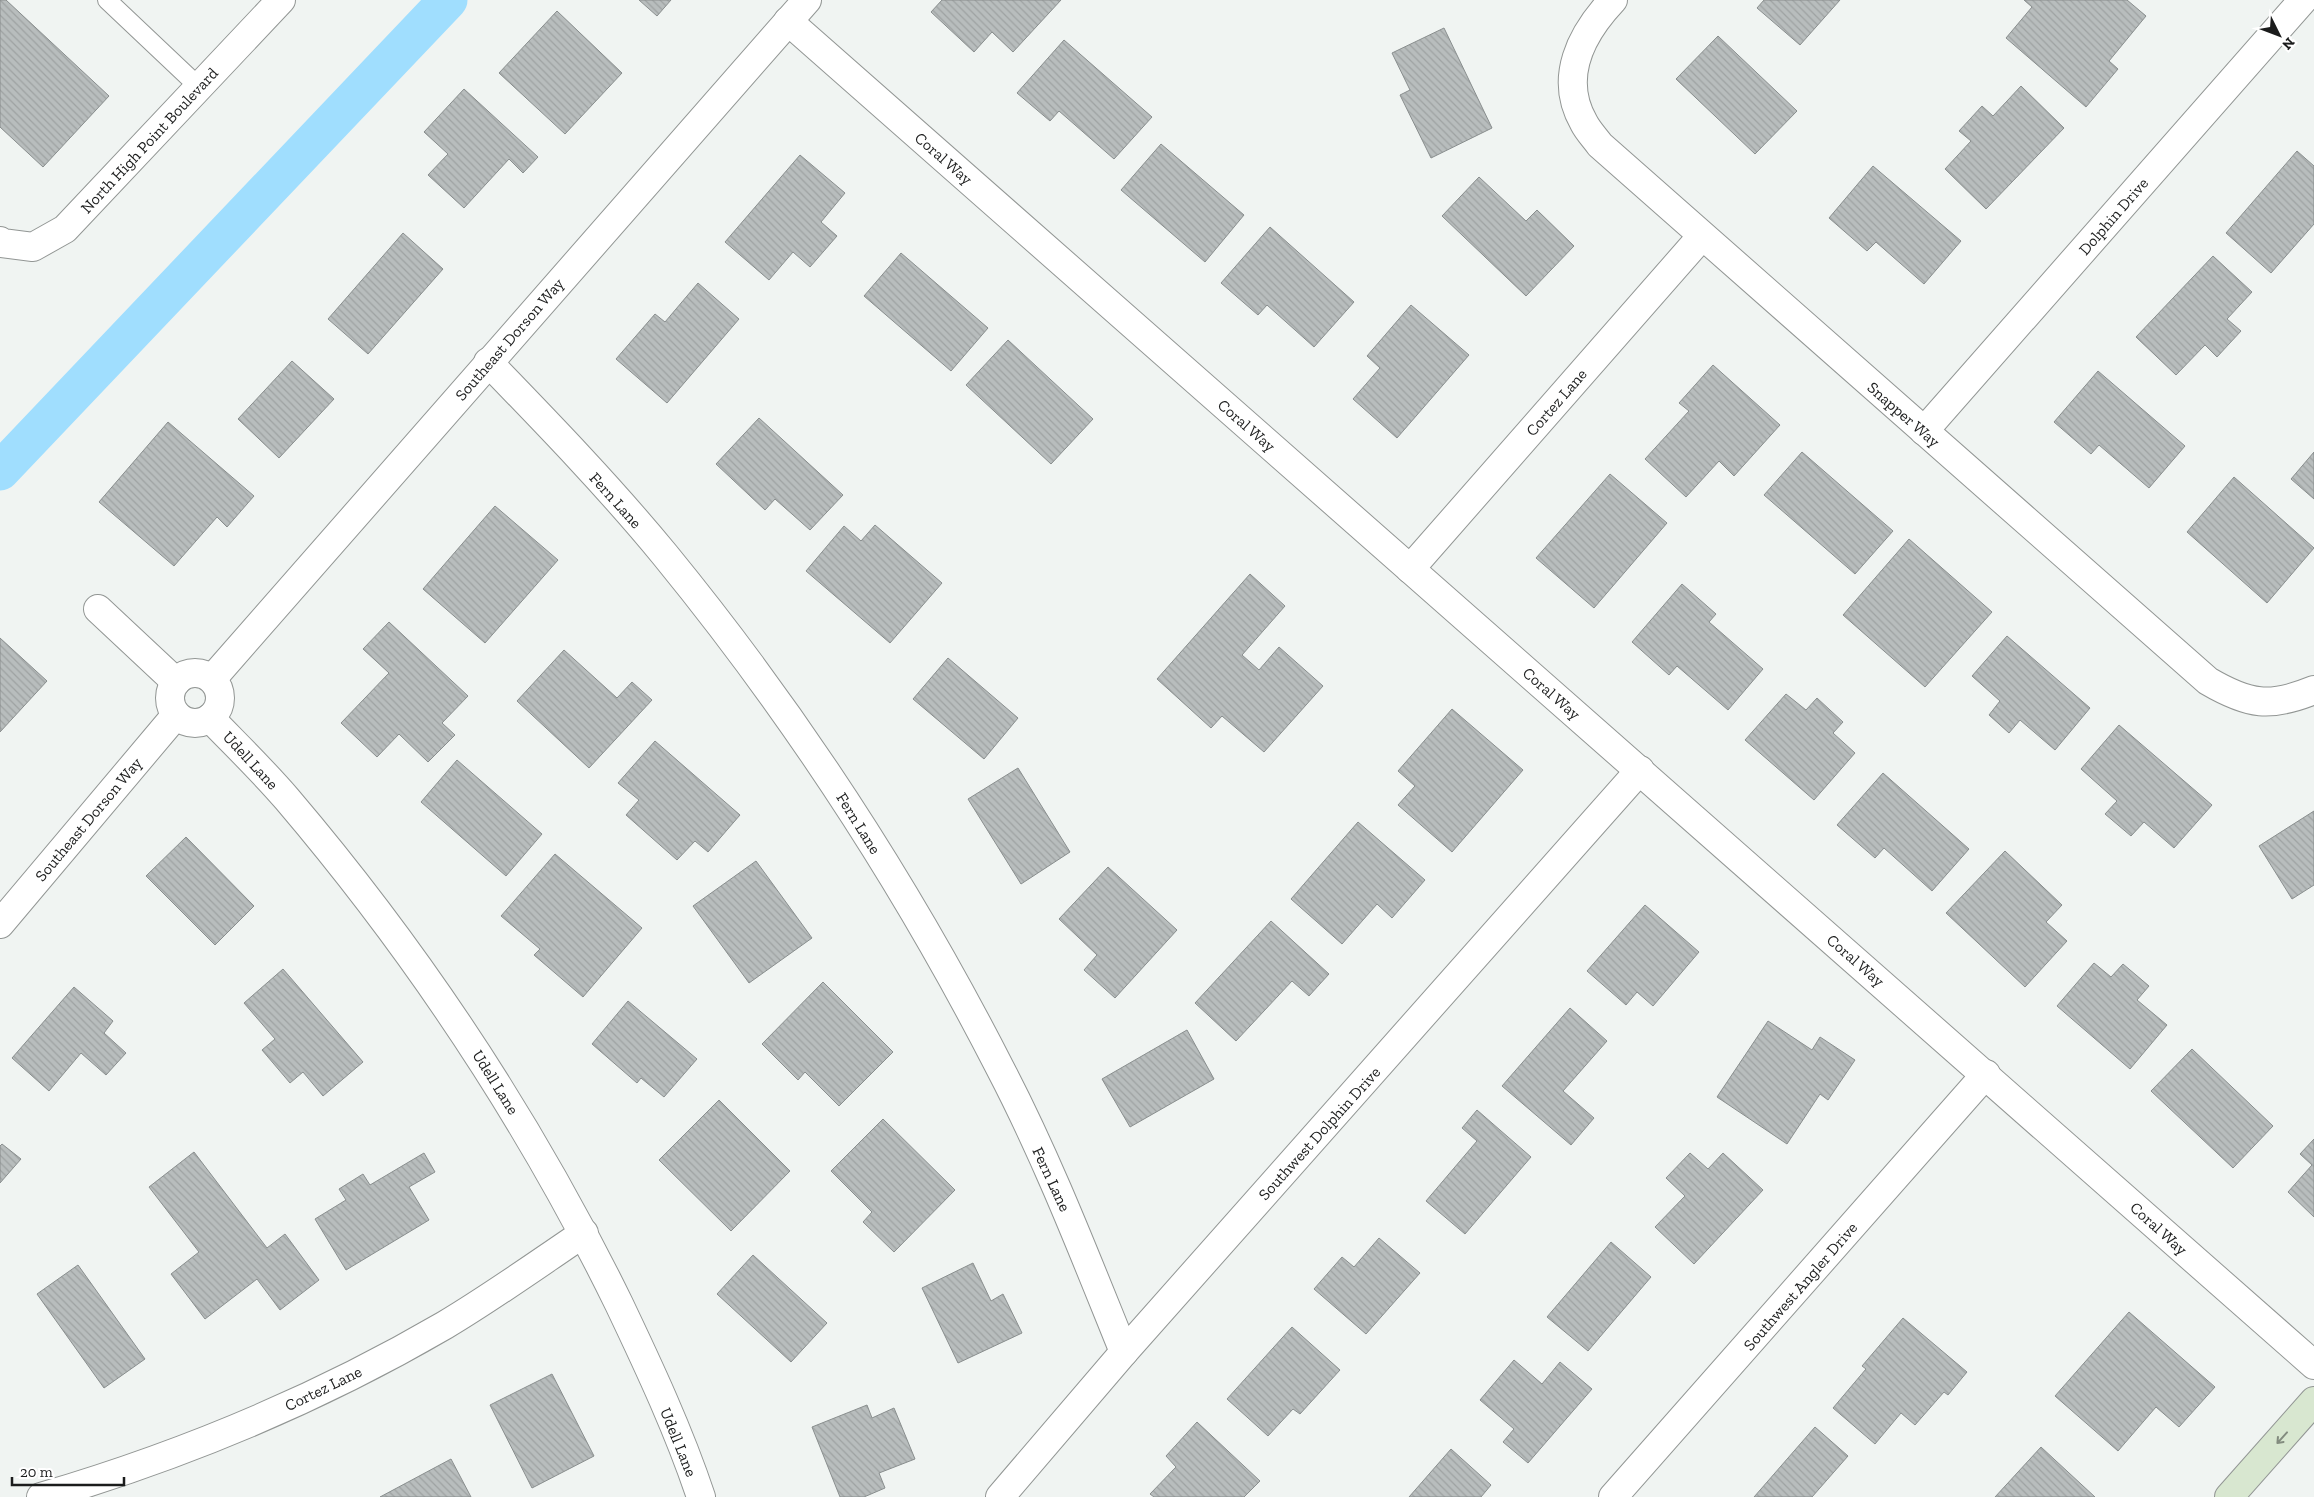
<svg xmlns="http://www.w3.org/2000/svg" width="2314" height="1497" font-family="'Zilla Slab',serif">
<style>
.lines{fill:none;stroke-linecap:round;stroke-linejoin:round}
.canal{stroke:#a0defe;stroke-width:39}
.building{fill:url(#building-back-hatch);stroke:#898e8e}
.lane-casing{stroke:#929694;stroke-width:20}
.street-casing{stroke:#929694;stroke-width:30}
.secondary-casing{stroke:#929694;stroke-width:30}
.lane{stroke:#fff;stroke-width:18}
.street{stroke:#fff;stroke-width:28}
.secondary{stroke:#d8e7d0;stroke-width:28}
.oneway{stroke:#838c7f}
.labels{text-anchor:middle;stroke-width:4.5;stroke-linejoin:round;paint-order:stroke}
.street-label{font-size:16px;fill:#1b1c1c;stroke:#fff}
</style>
<defs>
<pattern id="building-back-hatch" width="6" height="6" patternUnits="userSpaceOnUse" patternTransform="scale(1.25)"><rect width="6" height="6" fill="#b8bdbd"/><path d="M-1 5l2 2M0 0l6 6M5-1l2 2" fill="none" stroke="#9ea2a2"/></pattern>
</defs>
<rect width="100%" height="100%" fill="#f0f4f2"/>
<g class="lines">
<polyline class="canal" points="0,471 448,0"/>
</g>
<g class="building">
<polygon points="0,0 6,0 109,96 43,167 0,127"/>
<polygon points="639,0 671,0 657,16"/>
<polygon points="942,0 1061,0 1013,52 992,32 974,52 931,12"/>
<polygon points="1764,0 1840,0 1800,45 1757,8"/>
<polygon points="2024,0 2127,0 2146,16 2109,61 2118,69 2086,107 2006,38 2032,7"/>
<polygon points="557,11 622,73 565,134 499,73"/>
<polygon points="1444,28 1492,128 1431,158 1400,95 1410,90 1392,53"/>
<polygon points="1718,36 1797,111 1755,154 1676,79"/>
<polygon points="1064,40 1152,117 1114,159 1059,111 1050,121 1017,93"/>
<polygon points="2021,86 2064,128 1986,209 1945,169 1971,141 1959,131 1982,106 1993,116"/>
<polygon points="464,89 538,157 523,173 509,159 464,208 428,175 448,154 424,132"/>
<polygon points="1161,144 1244,215 1205,262 1121,190"/>
<polygon points="2297,151 2314,166 2314,224 2271,273 2226,233"/>
<polygon points="800,155 845,193 821,222 837,236 810,267 793,252 769,280 725,242"/>
<polygon points="1873,166 1961,241 1924,284 1876,242 1867,251 1829,218"/>
<polygon points="1479,177 1526,221 1537,210 1574,246 1526,296 1442,216"/>
<polygon points="1270,227 1354,302 1314,347 1267,305 1258,315 1221,283"/>
<polygon points="403,233 443,269 368,354 328,319"/>
<polygon points="901,253 988,328 951,371 864,296"/>
<polygon points="2213,256 2252,292 2227,319 2241,331 2217,357 2205,345 2176,375 2136,337"/>
<polygon points="698,283 739,319 667,403 616,359 655,314 665,322"/>
<polygon points="1411,305 1469,355 1397,438 1353,399 1380,368 1367,356"/>
<polygon points="1008,340 1093,419 1051,464 966,385"/>
<polygon points="292,361 334,399 279,458 238,419"/>
<polygon points="1713,365 1780,425 1734,476 1719,461 1686,497 1645,459 1689,411 1679,403"/>
<polygon points="2098,371 2185,446 2149,488 2099,445 2091,454 2054,422"/>
<polygon points="759,418 843,495 810,530 775,499 765,510 716,464"/>
<polygon points="168,422 254,496 227,527 217,517 174,566 99,502"/>
<polygon points="1802,452 1893,531 1855,574 1764,495"/>
<polygon points="2314,452 2314,499 2291,479"/>
<polygon points="1610,474 1667,523 1594,608 1536,558"/>
<polygon points="2234,477 2314,548 2267,603 2187,532"/>
<polygon points="495,506 558,560 485,643 423,589"/>
<polygon points="875,525 942,583 890,643 806,571 844,526 861,541"/>
<polygon points="1909,539 1992,612 1925,687 1843,615"/>
<polygon points="1250,574 1285,606 1242,655 1259,670 1279,647 1323,686 1264,752 1222,716 1211,728 1157,679"/>
<polygon points="1682,584 1716,614 1709,622 1763,669 1728,710 1677,666 1669,675 1632,642"/>
<polygon points="389,622 468,696 442,723 455,735 428,762 399,734 377,757 341,723 389,673 363,649"/>
<polygon points="2007,636 2090,708 2055,750 2020,720 2009,733 1989,715 2000,701 1972,676"/>
<polygon points="0,638 47,681 0,732"/>
<polygon points="564,650 617,698 632,682 652,700 589,768 517,701"/>
<polygon points="948,658 1018,718 984,759 913,699"/>
<polygon points="1786,694 1806,710 1817,698 1843,722 1833,733 1855,753 1814,800 1745,740"/>
<polygon points="1452,709 1523,770 1452,852 1398,805 1415,786 1398,771"/>
<polygon points="2119,725 2212,805 2174,848 2144,822 2131,836 2105,814 2117,801 2081,769"/>
<polygon points="655,741 740,815 708,852 695,841 677,860 626,815 639,800 618,783"/>
<polygon points="457,760 542,834 506,876 421,802"/>
<polygon points="1018,768 1070,852 1021,884 968,799"/>
<polygon points="1883,773 1969,849 1932,891 1884,848 1875,858 1837,825"/>
<polygon points="2314,811 2314,885 2292,899 2259,846"/>
<polygon points="1358,822 1425,880 1392,918 1377,904 1342,944 1291,899"/>
<polygon points="186,837 254,906 215,945 146,876"/>
<polygon points="2005,851 2062,905 2046,922 2067,941 2025,987 1946,913"/>
<polygon points="555,854 642,928 583,997 534,955 540,949 501,916"/>
<polygon points="756,861 812,938 749,983 693,906"/>
<polygon points="1108,867 1177,930 1115,998 1084,970 1097,955 1059,919"/>
<polygon points="1645,905 1699,952 1653,1006 1637,992 1626,1005 1587,971"/>
<polygon points="1271,921 1329,974 1309,996 1292,981 1236,1041 1195,1003"/>
<polygon points="2094,963 2111,977 2123,964 2149,986 2137,1000 2167,1025 2130,1069 2057,1006"/>
<polygon points="283,969 363,1062 323,1096 303,1072 290,1083 262,1050 275,1039 244,1003"/>
<polygon points="823,982 893,1052 839,1106 805,1072 798,1080 762,1044"/>
<polygon points="74,987 113,1021 104,1033 126,1053 106,1075 81,1053 49,1091 12,1058"/>
<polygon points="628,1001 697,1059 664,1097 641,1078 637,1083 592,1044"/>
<polygon points="1570,1008 1607,1041 1563,1091 1594,1118 1571,1145 1502,1086"/>
<polygon points="1768,1021 1812,1050 1820,1037 1855,1060 1828,1100 1820,1094 1787,1144 1717,1097"/>
<polygon points="1187,1030 1214,1079 1130,1127 1102,1079"/>
<polygon points="2192,1049 2273,1126 2233,1168 2151,1091"/>
<polygon points="719,1100 790,1171 731,1231 659,1160"/>
<polygon points="1477,1110 1531,1157 1465,1234 1426,1201 1477,1141 1462,1128"/>
<polygon points="883,1119 955,1190 894,1252 863,1222 872,1212 831,1171"/>
<polygon points="2314,1139 2314,1217 2288,1192 2312,1165 2300,1154"/>
<polygon points="2,1144 21,1159 0,1183 0,1146"/>
<polygon points="194,1152 267,1248 285,1234 319,1280 280,1310 257,1279 205,1319 171,1274 199,1252 149,1187"/>
<polygon points="424,1153 435,1172 409,1187 429,1220 346,1270 315,1219 346,1200 339,1189 363,1174 370,1185"/>
<polygon points="1690,1153 1708,1169 1723,1153 1763,1190 1694,1264 1655,1227 1685,1196 1666,1178"/>
<polygon points="1379,1238 1420,1273 1366,1334 1314,1289 1342,1257 1354,1267"/>
<polygon points="1611,1242 1651,1277 1588,1351 1547,1317"/>
<polygon points="753,1255 827,1323 791,1362 717,1294"/>
<polygon points="973,1263 991,1301 1003,1294 1022,1333 958,1363 922,1288"/>
<polygon points="78,1265 145,1359 104,1388 37,1294"/>
<polygon points="2129,1312 2215,1387 2179,1427 2156,1407 2118,1451 2055,1396"/>
<polygon points="1903,1318 1967,1372 1948,1395 1944,1392 1915,1425 1901,1413 1875,1444 1833,1408 1866,1369 1862,1366"/>
<polygon points="1292,1327 1340,1370 1300,1414 1293,1409 1268,1436 1227,1399"/>
<polygon points="1514,1360 1542,1384 1560,1362 1592,1389 1528,1463 1503,1442 1514,1429 1480,1400"/>
<polygon points="552,1374 594,1456 532,1488 490,1405"/>
<polygon points="867,1405 872,1418 894,1408 915,1459 879,1473 885,1488 864,1497 840,1497 812,1427"/>
<polygon points="1197,1422 1260,1481 1244,1497 1154,1497 1150,1494 1176,1467 1166,1456"/>
<polygon points="1815,1427 1848,1456 1812,1497 1754,1497"/>
<polygon points="2041,1447 2095,1497 1995,1497"/>
<polygon points="1451,1449 1491,1485 1481,1497 1409,1497"/>
<polygon points="451,1459 471,1497 380,1497"/>
</g>
<g class="lines">
<g class="lane-casing">
<polyline id="lane" points="107,0 199,87"/>
</g>
<g class="street-casing">
<g id="street">
<path d="M 1613,0 C 1581,34 1558,78 1584,123 C 1588,131 1595,138 1600,145 L 2208,681 C 2249,705 2270,708 2314,690"/>
<polyline points="788,21 2314,1365"/>
<polyline points="0,241 2,243 33,247 65,229 281,0"/>
<path d="M 488,362 C 549,425 610,488 665,555 C 795,714 907,886 1000,1068 C 1048,1160 1085,1256 1124,1352"/>
<polyline points="1924,431 2303,0"/>
<polyline points="1410,569 1702,236"/>
<polyline points="98,609 176,682"/>
<circle cx="195" cy="698" r="25"/>
<polyline points="212,679 807,0"/>
<path d="M 210,718 C 236,745 263,771 287,799 C 418,953 530,1122 619,1304 C 649,1367 679,1431 701,1497"/>
<polyline points="0,924 176,715"/>
<path d="M 41,1497 C 181,1456 318,1399 445,1325 C 492,1297 538,1264 584,1233"/>
<polyline points="1000,1497 1124,1352 1640,770"/>
<polyline points="1613,1497 1986,1074"/>
</g>
</g>
<g class="secondary-casing">
<polyline id="secondary" points="2229,1497 2314,1401"/>
</g>
<use href="#lane" class="lane"/>
<use href="#street" class="street"/>
<use href="#secondary" class="secondary"/>
</g>
<defs><path id="oneway-shaft" d="M-6 0H5M1.5-3L5.5 0L1.5 3" fill="none" stroke-width="1.6" stroke-linecap="round" stroke-linejoin="round" transform="scale(1.25)"/></defs>
<use class="oneway" href="#oneway-shaft" transform="translate(2282 1438) rotate(132)"/>
<g class="labels">
<g class="street-label">
<text transform="translate(149 140) rotate(-47)" y="6">North High Point Boulevard</text>
<text transform="translate(944 158) rotate(41)" y="6">Coral Way</text>
<text transform="translate(2113 216) rotate(-49)" y="6">Dolphin Drive</text>
<text transform="translate(509 339) rotate(-49)" y="6">Southeast Dorson Way</text>
<text transform="translate(1556 402) rotate(-49)" y="6">Cortez Lane</text>
<text transform="translate(1904 414) rotate(41)" y="6">Snapper Way</text>
<text transform="translate(1247 425) rotate(41)" y="6">Coral Way</text>
<text transform="translate(616 500) rotate(48)" y="6">Fern Lane</text>
<text transform="translate(1552 693) rotate(41)" y="6">Coral Way</text>
<text transform="translate(251 760) rotate(47)" y="6">Udell Lane</text>
<text transform="translate(88 819) rotate(-50)" y="6">Southeast Dorson Way</text>
<text transform="translate(859 823) rotate(58)" y="6">Fern Lane</text>
<text transform="translate(1856 960) rotate(41)" y="6">Coral Way</text>
<text transform="translate(496 1082) rotate(58)" y="6">Udell Lane</text>
<text transform="translate(1319 1133) rotate(-48)" y="6">Southwest Dolphin Drive</text>
<text transform="translate(1052 1179) rotate(65)" y="6">Fern Lane</text>
<text transform="translate(2159 1228) rotate(42)" y="6">Coral Way</text>
<text transform="translate(1800 1286) rotate(-49)" y="6">Southwest Angler Drive</text>
<text transform="translate(323 1388) rotate(-26)" y="6">Cortez Lane</text>
<text transform="translate(679 1442) rotate(68)" y="6">Udell Lane</text>
</g>
</g>
<g transform="translate(2279 35) rotate(132)" stroke="#ffffff" stroke-width="4" paint-order="stroke">
<path d="M0-4L9 19L0 12L-9 19Z" fill="#1b1c1c"/>
<text y="-8" font-size="14" font-weight="bold" text-anchor="middle" fill="#1b1c1c">N</text>
</g>
<path d="M12 1477v8h112v-8" fill="none" stroke="#1b1c1c" stroke-width="2.5"/>
<text x="20" y="1477" font-size="15" fill="#1b1c1c" stroke="#ffffff" stroke-width="4" paint-order="stroke">20 m</text>
</svg>
